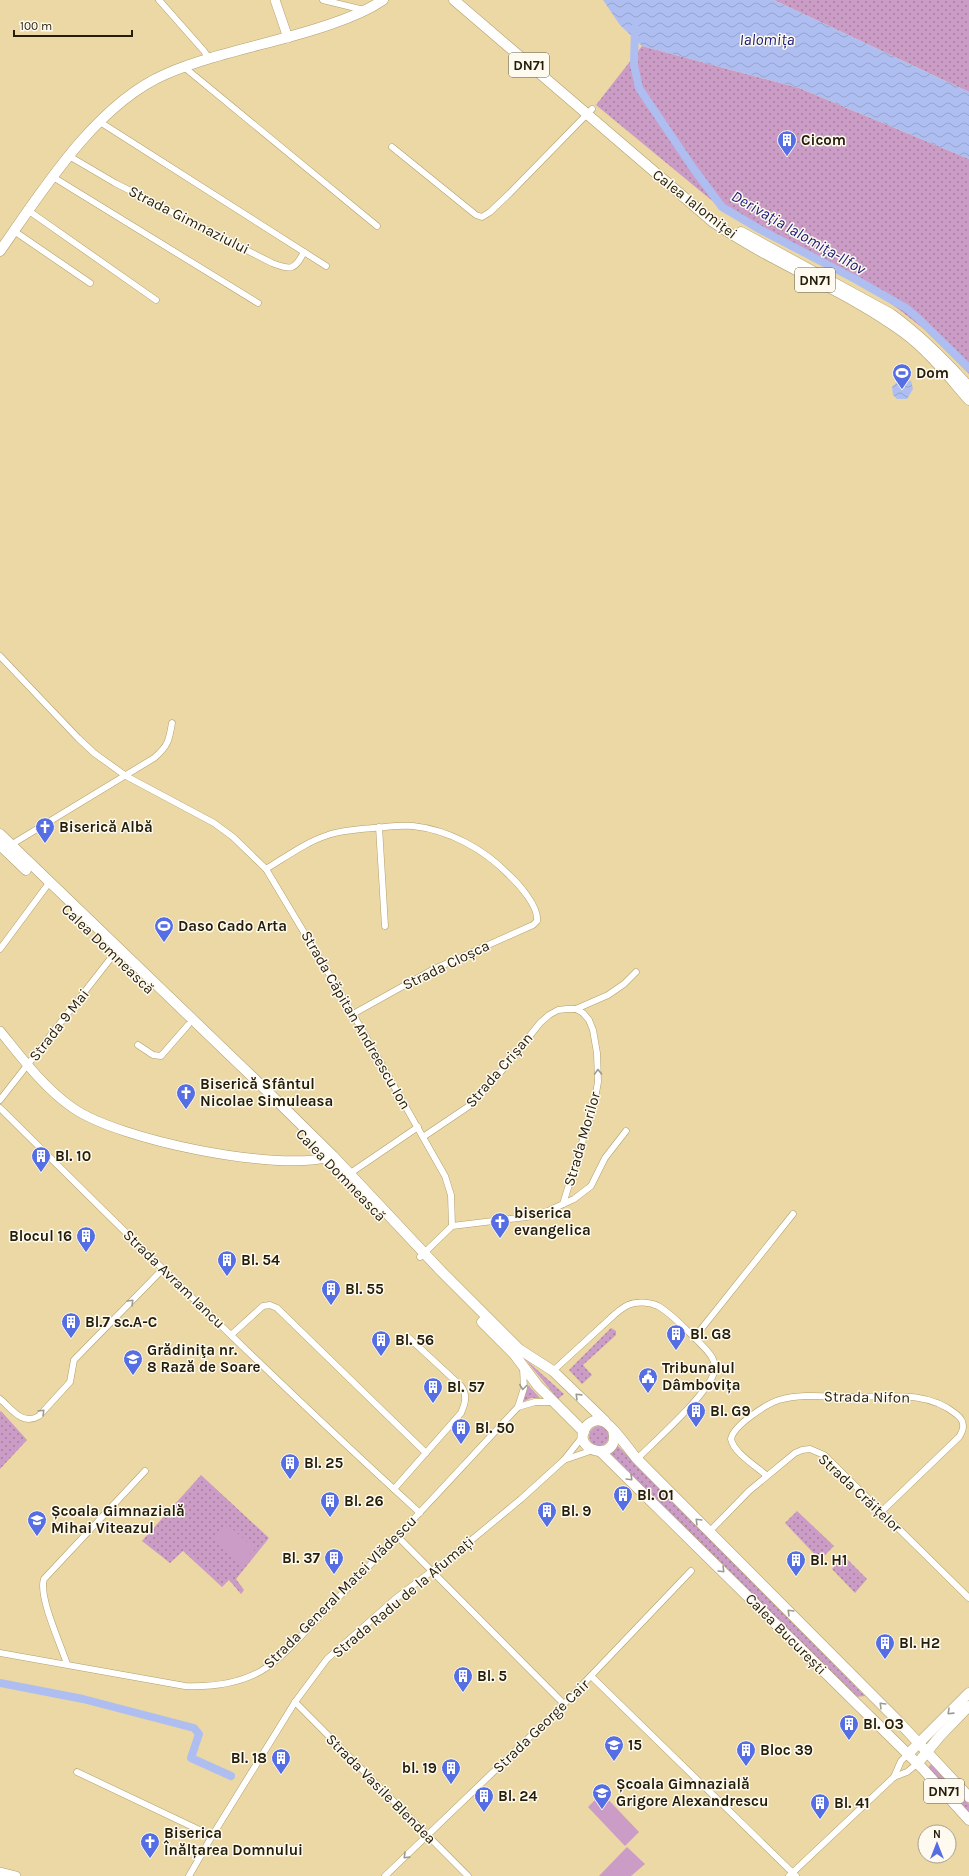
<svg xmlns="http://www.w3.org/2000/svg" width="969" height="1876" font-family="Karla,sans-serif">
<style>
.green{fill:url(#green-dots)}
.pitch{fill:#cb9cc5}
.water{fill:url(#water-waves)}
.lines{fill:none;stroke-linecap:round;stroke-linejoin:round}
.canal{stroke:#aebef1;stroke-width:8}
.street-casing{stroke:#b19f6d;stroke-width:7}
.secondary-casing{stroke:#b19f6d;stroke-width:10}
.primary-casing{stroke:#b19f6d;stroke-width:11}
.street{stroke:#fff;stroke-width:6}
.secondary{stroke:#fff;stroke-width:9}
.primary{stroke:#fff;stroke-width:10}
.oneway{stroke:#9c9990}
.labels{text-anchor:middle;stroke-width:3;stroke-linejoin:round;paint-order:stroke}
.shield{fill:#fefaf0;stroke:#655f4e;stroke-width:1}
.shield-label{font-size:14px;font-weight:bold;fill:#241d08}
.poi-label{font-size:15px;font-weight:bold;fill:#241d08;stroke:#fefaf0;text-anchor:start}
.street-label{font-size:15px;fill:#241d08;stroke:#fefaf0}
.water-label{font-size:16px;font-style:italic;fill:#171a77;stroke:#fefaf0}
</style>
<defs>
<pattern id="green-dots" width="8" height="8" patternUnits="userSpaceOnUse"><rect width="8" height="8" fill="#cb9cc5"/><path d="M2 2h.1M6 6h.1" fill="none" stroke="#a57f9e" stroke-width="1.8" stroke-linecap="round"/></pattern>
<pattern id="water-waves" width="16" height="10" patternUnits="userSpaceOnUse"><rect width="16" height="10" fill="#aebef1"/><path d="M0 5q4-4 8 0t8 0" fill="none" stroke="#96a3cd"/></pattern>
</defs>
<rect width="100%" height="100%" fill="#ebd8a4"/>
<g class="green">
<polygon points="774,0 969,0 969,92"/>
<polygon points="642,46 799,88 969,159 969,374 925,330 901,311 871,290 746,224 721,208 596,105"/>
<polygon points="611,1328 616,1331 616,1335 583,1365 592,1375 582,1384 569,1370"/>
<polygon points="525,1359 564,1394 558,1399"/>
<polygon points="528,1385 540,1398 531,1398 523,1402"/>
<polygon points="1,1411 27,1440 0,1469 0,1412"/>
<circle cx="599" cy="1436" r="10"/>
<polygon points="616,1444 865,1696 855,1697 609,1452"/>
<polygon points="201,1475 269,1538 236,1579 244,1590 241,1594 229,1580 222,1587 183,1551 170,1563 142,1541"/>
<polygon points="797,1511 834,1546 820,1560 785,1523"/>
<polygon points="844,1556 867,1579 855,1593 832,1569"/>
<polygon points="931,1764 969,1804 969,1816 927,1769"/>
</g>
<g class="pitch">
<polygon points="228,1525 255,1549 243,1564 216,1539"/>
<polygon points="602,1793 639,1832 625,1846 588,1807"/>
<polygon points="627,1847 645,1864 631,1876 599,1876"/>
</g>
<g class="water">
<polygon points="603,0 774,0 969,92 969,159 799,88 642,46 620,25"/>
<polygon points="904,379 911,381 913,389 907,399 897,399 893,395 892,387 897,382"/>
</g>
<g class="lines">
<g class="canal">
<polyline points="635,28 634,65 639,88 693,168 722,207 761,230 855,279 906,308 918,318 969,368"/>
<polyline points="0,1683 83,1699 194,1728 199,1734 191,1758 231,1776"/>
</g>
<g class="street-casing">
<g id="street">
<polyline points="159,0 204,51 210,60"/>
<polyline points="323,0 364,10"/>
<polyline points="184,67 377,226"/>
<polyline points="100,122 326,266"/>
<polyline points="392,147 476,215 482,217 490,212 510,193 592,109"/>
<path d="M 69,156 L 115,183 L 272,263 C 291,270 294,271 304,252"/>
<polyline points="53,177 258,303"/>
<polyline points="29,211 156,300"/>
<polyline points="14,231 90,283"/>
<polyline points="0,656 78,738 94,753 126,776 214,823 233,837 266,869 353,1014 445,1176 451,1195 452,1226"/>
<polyline points="379,827 385,926"/>
<path d="M 9,846 L 154,758 C 168,746 169,741 172,723"/>
<path d="M 266,869 C 286,857 306,842 328,835 C 342,830 359,829 373,828 C 386,827 400,825 413,826 C 449,830 484,849 509,875 C 519,884 539,907 537,921 L 533,925 L 432,970 L 353,1014"/>
<polyline points="0,949 49,883"/>
<polyline points="576,1009 608,995 624,984 636,972"/>
<polyline points="138,1045 153,1055 161,1056 188,1025"/>
<polyline points="0,1100 118,949"/>
<path d="M 0,1108 C 138,1245 276,1382 420,1513"/>
<polyline points="423,1137 472,1104 499,1074 540,1023 549,1015 558,1010 567,1009 576,1009 583,1013 589,1020 593,1030 597,1053 598,1082 594,1104 563,1204"/>
<polyline points="349,1174 418,1127"/>
<polyline points="420,1257 452,1226 527,1217 548,1211 574,1199 591,1186 605,1158 626,1131"/>
<polyline points="231,1335 263,1306 270,1305 277,1308 426,1453"/>
<polyline points="694,1338 793,1214"/>
<path d="M 553,1371 C 569,1356 586,1341 602,1326 C 610,1319 619,1309 628,1305 C 637,1301 650,1302 658,1306 C 671,1313 684,1328 695,1338 C 704,1348 719,1359 714,1373 C 706,1396 656,1440 637,1459"/>
<path d="M 0,1399 C 12,1409 22,1426 39,1416 L 70,1382 L 74,1360 L 163,1269"/>
<polyline points="518,1407 535,1402 553,1402"/>
<polyline points="564,1460 593,1450"/>
<path d="M 766,1475 C 757,1467 733,1452 731,1439 C 733,1426 766,1404 779,1400 C 802,1393 829,1397 853,1397 C 887,1397 927,1390 956,1414 C 965,1421 965,1428 959,1437 L 881,1512"/>
<path d="M 394,1489 L 461,1413 C 465,1404 468,1395 461,1386 L 408,1337"/>
<polyline points="709,1532 749,1491 795,1453 802,1450 810,1449 824,1455 969,1598"/>
<polyline points="398,1537 564,1704"/>
<path d="M 0,1653 L 185,1686 C 211,1687 238,1684 261,1671 C 286,1656 308,1627 329,1607 C 394,1542 455,1474 518,1407 L 524,1388 L 523,1368"/>
<path d="M 67,1664 C 61,1645 38,1596 44,1579 L 145,1471"/>
<polyline points="591,1676 796,1876"/>
<polyline points="295,1702 468,1876"/>
<polyline points="77,1772 212,1836"/>
<polyline points="894,1777 901,1761 908,1754"/>
<polyline points="189,1876 212,1836 295,1702 327,1659 395,1599 457,1552 521,1499 564,1460 583,1436"/>
<polyline points="385,1876 564,1704 691,1571"/>
<polyline points="789,1876 894,1777 907,1772 917,1764"/>
</g>
</g>
<g class="secondary-casing">
<g id="secondary">
<polyline points="275,0 288,38"/>
<path d="M 0,1031 C 22,1058 44,1088 73,1108 C 119,1140 276,1172 330,1157"/>
<polyline points="0,1872 16,1876"/>
</g>
</g>
<g class="primary-casing">
<g id="primary">
<path d="M 454,0 L 713,222 C 774,264 844,289 903,332 C 929,351 949,377 969,400"/>
<path d="M 741,232 L 891,314 C 920,335 945,360 969,387"/>
<path d="M 0,251 C 42,191 96,104 166,74 C 217,52 277,43 331,24 C 349,18 367,11 383,0"/>
<polyline points="0,834 267,1091 333,1156 441,1271 519,1349 553,1371 605,1421"/>
<polyline points="0,845 26,870"/>
<polyline points="316,1149 344,1178"/>
<polyline points="482,1322 514,1354 538,1386 584,1432"/>
<path d="M 613,1430 C 622,1464 569,1452 586,1427 C 589,1422 596,1419 602,1421 C 610,1422 630,1451 637,1459 L 898,1721 L 969,1797"/>
<polyline points="601,1452 923,1769 969,1820"/>
<polyline points="908,1754 969,1693"/>
<polyline points="917,1764 940,1736 969,1706"/>
</g>
</g>
<use href="#street" class="street"/>
<use href="#secondary" class="secondary"/>
<use href="#primary" class="primary"/>
</g>
<defs><path id="oneway-chevron" d="M-2-3.5L2.5 0L-2 3.5" fill="none" stroke-width="1.6" stroke-linecap="round" stroke-linejoin="round"/></defs>
<g class="oneway">
<use href="#oneway-chevron" transform="translate(598 1072) rotate(-92)"/>
<use href="#oneway-chevron" transform="translate(131 1302) rotate(-45)"/>
<use href="#oneway-chevron" transform="translate(523 1387) rotate(98)"/>
<use href="#oneway-chevron" transform="translate(578 1396) rotate(-136)"/>
<use href="#oneway-chevron" transform="translate(42 1412) rotate(-45)"/>
<use href="#oneway-chevron" transform="translate(630 1478) rotate(45)"/>
<use href="#oneway-chevron" transform="translate(698 1521) rotate(-135)"/>
<use href="#oneway-chevron" transform="translate(722 1570) rotate(45)"/>
<use href="#oneway-chevron" transform="translate(790 1612) rotate(-135)"/>
<use href="#oneway-chevron" transform="translate(882 1705) rotate(-135)"/>
<use href="#oneway-chevron" transform="translate(950 1712) rotate(136)"/>
<use href="#oneway-chevron" transform="translate(406 1856) rotate(136)"/>
</g>
<defs>
<g id="building-pin" transform="scale(1)"><path d="M0 17L-7.5 6A9.5 9.5 0 1 1 7.5 6Z" fill="#556ee4" stroke="#fefaf0"/><path d="M-4-6H4V6H1V3H-1V6H-4ZM-2.5-4.3h1.7v1.8h-1.7ZM.8-4.3h1.7v1.8H.8ZM-2.5-1h1.7V.8h-1.7ZM.8-1h1.7V.8H.8Z" fill="#fff"/></g>
<g id="stadium-pin" transform="scale(1)"><path d="M0 17L-7.5 6A9.5 9.5 0 1 1 7.5 6Z" fill="#556ee4" stroke="#fefaf0"/><path d="M0-5a6.5 5 0 1 0 0 10a6.5 5 0 1 0 0-10ZM-3.5-1.8h7v3.6h-7Z" fill="#fff"/></g>
<g id="church-pin" transform="scale(1)"><path d="M0 17L-7.5 6A9.5 9.5 0 1 1 7.5 6Z" fill="#556ee4" stroke="#fefaf0"/><path d="M-1.2-6h2.4v3.5h3.3v2.4h-3.3V6h-2.4V-.1h-3.3v-2.4h3.3Z" fill="#fff"/></g>
<g id="school-pin" transform="scale(1)"><path d="M0 17L-7.5 6A9.5 9.5 0 1 1 7.5 6Z" fill="#556ee4" stroke="#fefaf0"/><path d="M0-5L7-2L0 1L-7-2ZM-4 1L0 2.5L4 1V4Q0 6-4 4Z" fill="#fff"/></g>
<g id="civic-pin" transform="scale(1)"><path d="M0 17L-7.5 6A9.5 9.5 0 1 1 7.5 6Z" fill="#556ee4" stroke="#fefaf0"/><path d="M-.6-6.5H3V-4.5H.6V-3L4-1V1h2V6H-6V1h2V-1L-.6-3ZM-1.2 2.5V6h2.4V2.5Z" fill="#fff"/></g>
</defs>
<g fill-rule="evenodd">
<use href="#building-pin" x="787" y="140"/>
<use href="#stadium-pin" x="902" y="373"/>
<use href="#church-pin" x="45" y="827"/>
<use href="#stadium-pin" x="164" y="926"/>
<use href="#church-pin" x="186" y="1093"/>
<use href="#building-pin" x="41" y="1156"/>
<use href="#church-pin" x="500" y="1222"/>
<use href="#building-pin" x="86" y="1236"/>
<use href="#building-pin" x="227" y="1260"/>
<use href="#building-pin" x="331" y="1289"/>
<use href="#building-pin" x="71" y="1322"/>
<use href="#building-pin" x="676" y="1334"/>
<use href="#building-pin" x="381" y="1340"/>
<use href="#school-pin" x="133" y="1359"/>
<use href="#civic-pin" x="648" y="1377"/>
<use href="#building-pin" x="433" y="1387"/>
<use href="#building-pin" x="696" y="1411"/>
<use href="#building-pin" x="461" y="1428"/>
<use href="#building-pin" x="290" y="1463"/>
<use href="#building-pin" x="623" y="1495"/>
<use href="#building-pin" x="330" y="1501"/>
<use href="#building-pin" x="547" y="1511"/>
<use href="#school-pin" x="37" y="1520"/>
<use href="#building-pin" x="334" y="1558"/>
<use href="#building-pin" x="796" y="1560"/>
<use href="#building-pin" x="885" y="1643"/>
<use href="#building-pin" x="463" y="1676"/>
<use href="#building-pin" x="849" y="1724"/>
<use href="#school-pin" x="614" y="1745"/>
<use href="#building-pin" x="746" y="1750"/>
<use href="#building-pin" x="281" y="1758"/>
<use href="#building-pin" x="451" y="1768"/>
<use href="#school-pin" x="602" y="1793"/>
<use href="#building-pin" x="484" y="1796"/>
<use href="#building-pin" x="820" y="1803"/>
<use href="#church-pin" x="150" y="1842"/>
</g>
<g class="labels">
<g class="shield">
<rect x="509" y="53" width="40" height="24" rx="3"/>
<rect x="795" y="268" width="40" height="24" rx="3"/>
<rect x="924" y="1779" width="40" height="24" rx="3"/>
</g>
<g class="shield-label">
<text x="529" y="70">DN71</text>
<text x="815" y="285">DN71</text>
<text x="944" y="1796">DN71</text>
</g>
<g class="poi-label">
<text x="801" y="145">Cicom</text>
<text x="916" y="378">Dom</text>
<text x="59" y="832">Biserică Albă</text>
<text x="178" y="931">Daso Cado Arta</text>
<text x="200" y="1089">Biserică Sfântul<tspan x="200" dy="17">Nicolae Simuleasa</tspan></text>
<text x="55" y="1161">Bl. 10</text>
<text x="514" y="1218">biserica<tspan x="514" dy="17">evangelica</tspan></text>
<text x="72" y="1241" text-anchor="end">Blocul 16</text>
<text x="241" y="1265">Bl. 54</text>
<text x="345" y="1294">Bl. 55</text>
<text x="85" y="1327">Bl.7 sc.A-C</text>
<text x="690" y="1339">Bl. G8</text>
<text x="395" y="1345">Bl. 56</text>
<text x="147" y="1355">Grădiniţa nr.<tspan x="147" dy="17">8 Rază de Soare</tspan></text>
<text x="662" y="1373">Tribunalul<tspan x="662" dy="17">Dâmbovița</tspan></text>
<text x="447" y="1392">Bl. 57</text>
<text x="710" y="1416">Bl. G9</text>
<text x="475" y="1433">Bl. 50</text>
<text x="304" y="1468">Bl. 25</text>
<text x="637" y="1500">Bl. O1</text>
<text x="344" y="1506">Bl. 26</text>
<text x="51" y="1516">Școala Gimnazială<tspan x="51" dy="17">Mihai Viteazul</tspan></text>
<text x="561" y="1516">Bl. 9</text>
<text x="320" y="1563" text-anchor="end">Bl. 37</text>
<text x="810" y="1565">Bl. H1</text>
<text x="899" y="1648">Bl. H2</text>
<text x="477" y="1681">Bl. 5</text>
<text x="863" y="1729">Bl. O3</text>
<text x="628" y="1750">15</text>
<text x="760" y="1755">Bloc 39</text>
<text x="267" y="1763" text-anchor="end">Bl. 18</text>
<text x="437" y="1773" text-anchor="end">bl. 19</text>
<text x="616" y="1789">Școala Gimnazială<tspan x="616" dy="17">Grigore Alexandrescu</tspan></text>
<text x="498" y="1801">Bl. 24</text>
<text x="834" y="1808">Bl. 41</text>
<text x="164" y="1838">Biserica<tspan x="164" dy="17">Înălțarea Domnului</tspan></text>
</g>
<g class="street-label">
<text transform="translate(695 204) rotate(38)" y="5">Calea Ialomiței</text>
<text transform="translate(189 220) rotate(27)" y="5">Strada Gimnaziului</text>
<text transform="translate(108 949) rotate(44)" y="5">Calea Domnească</text>
<text transform="translate(446 965) rotate(-26)" y="5">Strada Cloșca</text>
<text transform="translate(356 1020) rotate(60)" y="5">Strada Căpitan Andreescu Ion</text>
<text transform="translate(59 1025) rotate(-52)" y="5">Strada 9 Mai</text>
<text transform="translate(499 1070) rotate(-49)" y="5">Strada Crișan</text>
<text transform="translate(582 1139) rotate(-74)" y="5">Strada Morilor</text>
<text transform="translate(341 1175) rotate(46)" y="5">Calea Domnească</text>
<text transform="translate(174 1279) rotate(44)" y="5">Strada Avram Iancu</text>
<text transform="translate(867 1397) rotate(1)" y="5">Strada Nifon</text>
<text transform="translate(860 1493) rotate(43)" y="5">Strada Crăițelor</text>
<text transform="translate(340 1592) rotate(-45)" y="5">Strada General Matei Vlădescu</text>
<text transform="translate(403 1597) rotate(-40)" y="5">Strada Radu de la Afumați</text>
<text transform="translate(786 1634) rotate(45)" y="5">Calea București</text>
<text transform="translate(541 1726) rotate(-44)" y="5">Strada George Cair</text>
<text transform="translate(381 1789) rotate(45)" y="5">Strada Vasile Blendea</text>
</g>
<g class="water-label">
<text x="767" y="45">Ialomița</text>
<text transform="translate(799 232) rotate(30)" y="6">Derivația Ialomița-Ilfov</text>
</g>
</g>
<g transform="translate(937 1844)"><circle r="19" fill="#fefaf0" stroke="#a7a293"/>
<path d="M0-3L7 15L0 10L-7 15Z" fill="#556ee4"/>
<text y="-6" font-size="11" font-weight="bold" text-anchor="middle" fill="#241d08">N</text>
</g>
<path d="M14 30v6h118v-6" fill="none" stroke="#241d08" stroke-width="2"/>
<text x="20" y="30" font-size="12" fill="#241d08" stroke="#fefaf0" stroke-width="3" paint-order="stroke">100 m</text>
</svg>
